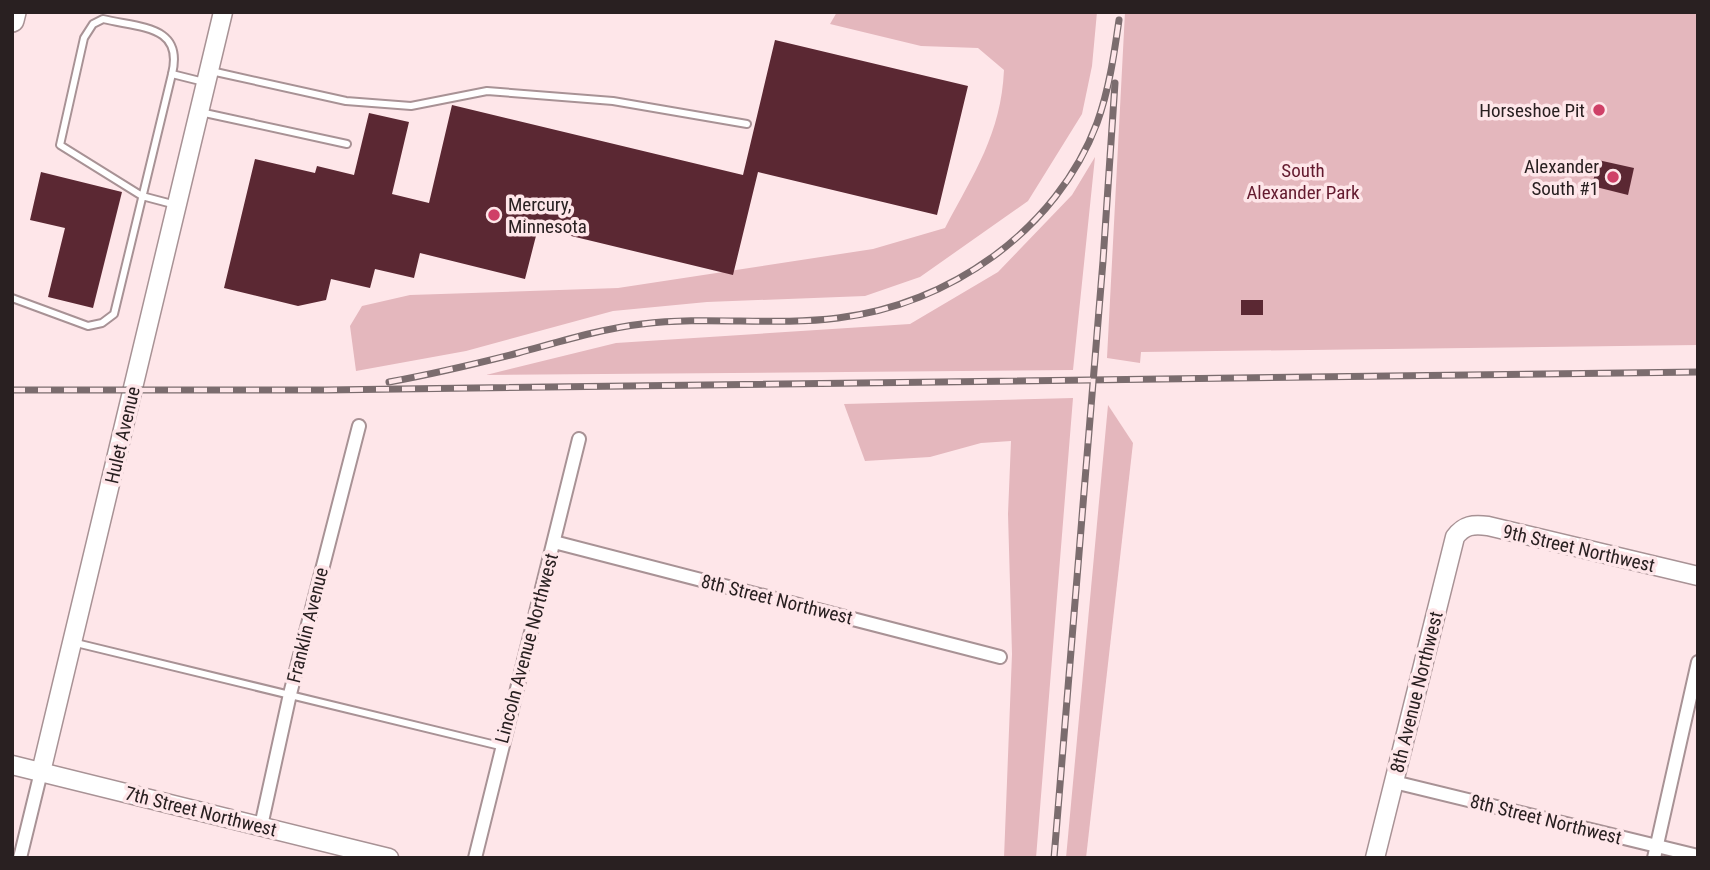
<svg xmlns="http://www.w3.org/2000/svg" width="1710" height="870" font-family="'Roboto Condensed',sans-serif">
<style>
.green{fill:#e4b7bd}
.building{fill:#5b2833}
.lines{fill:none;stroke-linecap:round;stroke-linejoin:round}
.lane-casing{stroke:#a89295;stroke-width:10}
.street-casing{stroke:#a89295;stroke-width:16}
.secondary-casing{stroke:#a89295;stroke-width:21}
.highway-casing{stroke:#a89295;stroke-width:26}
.lane{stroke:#fff;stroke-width:6}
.street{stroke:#fff;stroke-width:12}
.secondary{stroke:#fff;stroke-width:18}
.highway{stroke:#fff;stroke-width:23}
.rail-casing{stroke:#7b6c6e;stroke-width:7}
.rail{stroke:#fee6e9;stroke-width:4.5;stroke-dasharray:13;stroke-linecap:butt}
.poi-dot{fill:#cf4067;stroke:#fee6e9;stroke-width:2.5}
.labels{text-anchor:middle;stroke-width:7;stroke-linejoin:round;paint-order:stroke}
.poi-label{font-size:19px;fill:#292021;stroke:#fee6e9;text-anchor:end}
.park-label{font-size:19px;fill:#631a2e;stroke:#fee6e9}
.street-label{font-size:19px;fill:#292021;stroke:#fee6e9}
</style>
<rect width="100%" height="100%" fill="#fee6e9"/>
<g class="green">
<path d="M 837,12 L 1097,12 L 1092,66 L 1082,114 L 1028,201 L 920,277 L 865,296 L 707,302 L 613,311 L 466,351 L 356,371 L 350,326 L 362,306 L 410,295 L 618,288 L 873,249 L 945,228 C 974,173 1001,134 1004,70 L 978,48 L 921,46 L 830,24 Z"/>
<polygon points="1125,12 1698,12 1698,345 1141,352 1140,363 1107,358"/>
<polygon points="1095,157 1073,370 486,375 616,343 910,324 998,272 1072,195"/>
<polygon points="1073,398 1036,858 1004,858 1012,654 1008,514 1011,441 981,443 930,457 865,461 844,404"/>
<polygon points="1108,405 1133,443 1086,858 1066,858"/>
</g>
<g class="building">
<polygon points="775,40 968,86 937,215 758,172 733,275 538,228 525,279 420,253 414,278 375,269 370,288 331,279 326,300 298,306 224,288 255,159 315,173 317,166 354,175 369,113 409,122 392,194 429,203 452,105 743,175"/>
<polygon points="1598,160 1634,168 1628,195 1592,186"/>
<polygon points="41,172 122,192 93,308 48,297 65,228 30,220"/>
<rect x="1241" y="300" width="22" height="15"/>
</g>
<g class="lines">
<g class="lane-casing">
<g id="lane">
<polyline points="211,71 346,101 411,106 487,91 613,101 747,124"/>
<polyline points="172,74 204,82"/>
<polyline points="200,112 347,144"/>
<path d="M 12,298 L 88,326 L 102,323 L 114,314 L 172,74 C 184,25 140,28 103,19 L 93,24 L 84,38 L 60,145 L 142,196 L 176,205"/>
<polyline points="76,643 500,746"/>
</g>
</g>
<g class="street-casing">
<g id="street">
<polyline points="554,542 1000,657"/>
<polyline points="1394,782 1698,856"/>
<polyline points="261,826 290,694 359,426"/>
<polyline points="20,858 41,772"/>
<polyline points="475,858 579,439"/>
<polyline points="1654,858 1698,662"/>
</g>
</g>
<g class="secondary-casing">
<g id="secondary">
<polyline points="12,765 389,858"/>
<polyline points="41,772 223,12"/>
<path d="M 1375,858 L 1455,537 C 1464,525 1473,524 1488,526 L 1698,576"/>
</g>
</g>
<g class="highway-casing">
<polyline id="highway" points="12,20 14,12"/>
</g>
<use href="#lane" class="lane"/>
<use href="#street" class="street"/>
<use href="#secondary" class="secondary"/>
<use href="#highway" class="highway"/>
<g class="rail-casing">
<g id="rail">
<path d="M 389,382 C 432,374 475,364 518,353 C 559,342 600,329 642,324 C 707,316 774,326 838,318 C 949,305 1057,230 1097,123 C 1109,90 1114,55 1119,20"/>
<polyline points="12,390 326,390 1698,372"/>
<polyline points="1054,858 1103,261 1115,83"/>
</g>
</g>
<use href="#rail" class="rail"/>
</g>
<g class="poi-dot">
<circle cx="1599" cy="110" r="7"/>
<circle cx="1613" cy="177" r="7"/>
<circle cx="494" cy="215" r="7"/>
</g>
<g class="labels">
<g class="poi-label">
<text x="1585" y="117">Horseshoe Pit</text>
<text x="1599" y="173">Alexander<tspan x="1599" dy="22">South #1</tspan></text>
<text x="508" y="211" text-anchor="start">Mercury,<tspan x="508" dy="22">Minnesota</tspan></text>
</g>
<g class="park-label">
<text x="1303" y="177">South<tspan x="1303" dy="22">Alexander Park</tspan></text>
</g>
<g class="street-label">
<text transform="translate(122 435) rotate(-77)" y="7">Hulet Avenue</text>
<text transform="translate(1579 548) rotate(13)" y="7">9th Street Northwest</text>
<text transform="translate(777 599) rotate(14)" y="7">8th Street Northwest</text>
<text transform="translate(307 625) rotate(-76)" y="7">Franklin Avenue</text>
<text transform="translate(526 648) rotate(-75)" y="7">Lincoln Avenue Northwest</text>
<text transform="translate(1416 692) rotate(-76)" y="7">8th Avenue Northwest</text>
<text transform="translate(201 811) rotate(14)" y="7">7th Street Northwest</text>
<text transform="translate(1546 819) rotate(14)" y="7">8th Street Northwest</text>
</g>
</g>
<rect width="1710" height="870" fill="none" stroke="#292021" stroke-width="28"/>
</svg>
